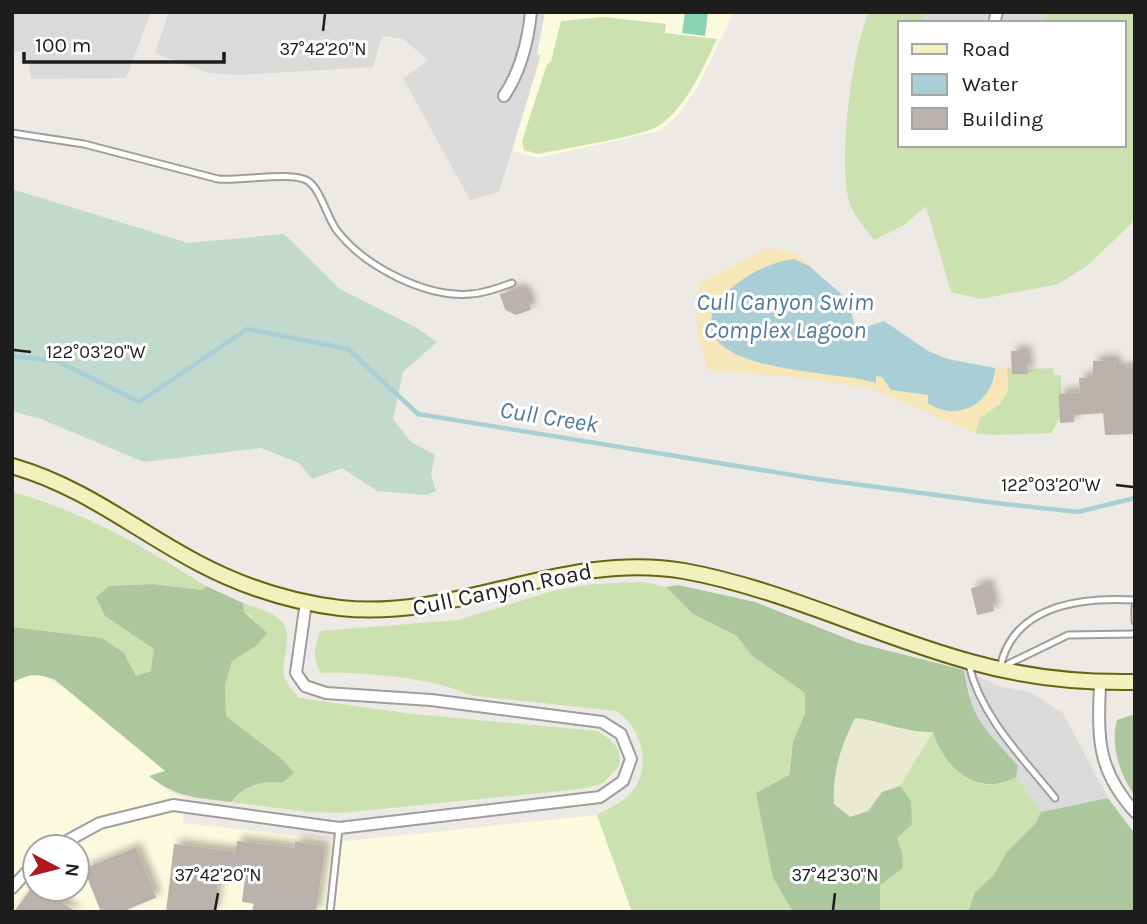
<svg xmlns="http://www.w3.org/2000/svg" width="1147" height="924" font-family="Karla,sans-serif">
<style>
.residential{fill:#dbdada}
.education{fill:#fbf9de;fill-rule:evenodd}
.farmland{fill:#e9ead1}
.grass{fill:#cbe1af}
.forest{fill:#acc79d}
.wetland{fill:#c2d9cd}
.sand{fill:#f6e6b8}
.pitch{fill:#8ad3b2}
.water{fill:#a9ced5}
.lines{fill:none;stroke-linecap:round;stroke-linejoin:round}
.stream{stroke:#a9ced5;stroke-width:4.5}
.building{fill:#b9b2ad;stroke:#bcb0a8;stroke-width:2;filter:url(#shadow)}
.lane-casing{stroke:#9e9e9e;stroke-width:9}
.street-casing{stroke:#9e9e9e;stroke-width:14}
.secondary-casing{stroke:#626611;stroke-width:18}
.lane{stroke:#fff;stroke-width:5}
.street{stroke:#fff;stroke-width:10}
.secondary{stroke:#f1f1bd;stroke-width:14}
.ticks{fill:none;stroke:#1d1d1d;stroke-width:2.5}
.labels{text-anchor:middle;stroke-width:6;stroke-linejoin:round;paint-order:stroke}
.street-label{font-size:23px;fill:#1d1d1d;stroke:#fff}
.water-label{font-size:24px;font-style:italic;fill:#517a9a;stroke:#fff}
.ticks-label{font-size:18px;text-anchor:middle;fill:#1d1d1d;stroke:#fff;stroke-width:6;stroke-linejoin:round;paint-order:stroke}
</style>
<defs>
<filter id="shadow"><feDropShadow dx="5.5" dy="-5.5" stdDeviation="3.5" flood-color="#0004"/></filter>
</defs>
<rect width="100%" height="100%" fill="#ede9e4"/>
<g class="residential">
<polygon points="12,12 151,12 126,78 31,79 26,51 12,52"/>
<polygon points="169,12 545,12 538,54 541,55 499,192 470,200 403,78 428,60 403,39 382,36 373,67 239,75 208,73 155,53"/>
<polygon points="925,12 1050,12 1040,23 923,23"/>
<polygon points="964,670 1001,687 1030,692 1063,713 1108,798 1041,812 1016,777 1018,766 985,733 973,710"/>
</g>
<g class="education">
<polygon points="545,12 734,12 697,88 679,114 660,131 538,158 512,151 541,55 537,54"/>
<path d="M 39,674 L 67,689 L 166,771 L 150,776 L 168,791 L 185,798 L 183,823 L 347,841 L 597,815 L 632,912 L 12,912 L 12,683 L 27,675 ZM 35,847 L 77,847 L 77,889 L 35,889 Z"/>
</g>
<polygon class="farmland" points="855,717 876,720 895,729 933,732 900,786 882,792 868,811 850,817 834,804 833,783 842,744"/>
<g class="grass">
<path d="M 869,12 L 925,12 L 923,23 L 900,23 L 900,145 L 1124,145 L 1124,23 L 1040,23 L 1050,12 L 1135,12 L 1135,220 L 1088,265 L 1058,284 L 981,299 L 951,292 L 926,206 L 903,226 L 874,240 C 867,230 857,220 852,209 C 835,175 852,47 869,12 Z"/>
<path d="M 603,17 L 666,24 L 665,33 L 717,39 C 702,70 688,104 660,125 C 646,136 561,149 538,154 L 524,150 L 522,141 L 547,64 L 551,62 L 561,21 Z"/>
<polygon points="1007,367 1013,368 1014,373 1027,373 1027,369 1053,368 1054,375 1061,375 1061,416 1051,433 994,435 975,433 980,418 1000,404 1008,391"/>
<path d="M 12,492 C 83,511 144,547 206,586 L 202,590 L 152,584 L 109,586 L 96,597 L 105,616 L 155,649 L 151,671 L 136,676 L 124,653 L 102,638 L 12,627 Z"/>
<path d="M 643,582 L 666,587 L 693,614 L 737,636 L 751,655 L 805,693 L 805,713 L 793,742 L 773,878 L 793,912 L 632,912 L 597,815 C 609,809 621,803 630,794 C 653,770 643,727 616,711 L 469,695 C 439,678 356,671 321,673 C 312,660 314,645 321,631 L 458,620 L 557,590 L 593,584 Z"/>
<path d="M 243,603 C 254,607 269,611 278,618 C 296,631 281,658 284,675 C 286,684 293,691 299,698 L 412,714 L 598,731 C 612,740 623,748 619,766 L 602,784 L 580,789 L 341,813 L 308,812 L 231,802 C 245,785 261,780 282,783 L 293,773 L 283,760 L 226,716 L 225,685 L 232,661 L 256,646 L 251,616 L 244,612 Z"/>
<path d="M 933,732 C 951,767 974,800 1016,777 L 1041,812 L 1035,824 L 1007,852 L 993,876 L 975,892 L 968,912 L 880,912 L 880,885 L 902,852 L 897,838 L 911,801 L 900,786 Z"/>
</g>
<g class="forest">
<path d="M 152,584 L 202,590 L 206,586 L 243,603 L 244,612 L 267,633 L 256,646 L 232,661 L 225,685 L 226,716 L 283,760 L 294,773 L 282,783 C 261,780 245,785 231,802 C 195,797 179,799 149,776 L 165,771 L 54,679 C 36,673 28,674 12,683 L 12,627 L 102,638 L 124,653 L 136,676 L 151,671 L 154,649 L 105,616 L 96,597 L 109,586 Z"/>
<path d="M 678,585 L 755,602 L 858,643 L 964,670 C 973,725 985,727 1018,766 L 1016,777 C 978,798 945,769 933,732 C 900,732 885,721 855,718 C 841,745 832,773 834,804 L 850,817 L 868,811 L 882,792 L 900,786 L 911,801 L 912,824 L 897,838 L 902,852 L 903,868 L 880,885 L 880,912 L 793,912 L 773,878 L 756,793 L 789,775 L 793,742 L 805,713 L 805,693 L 751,655 L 737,636 L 693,614 L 666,587 Z"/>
<path d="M 1135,714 L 1135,796 C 1120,775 1110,746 1117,720 Z"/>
<polygon points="1108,798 1135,834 1135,912 968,912 975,892 993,876 1007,852 1035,824 1041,812"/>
</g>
<polygon class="wetland" points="12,189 188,243 284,234 340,289 415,327 437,342 403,372 393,419 411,442 435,455 431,475 436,491 427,495 377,491 342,468 312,479 299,463 261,448 144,462 41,419 12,411"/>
<path class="sand" d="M 767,248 L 796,253 L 822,276 C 817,274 815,269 809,267 C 776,249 739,280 716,302 L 734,355 C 779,371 829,368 876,383 L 876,376 L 882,377 L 891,390 L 914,391 L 917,395 L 995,380 L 995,368 L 1007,367 L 1008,390 L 1000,404 L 980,418 L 975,433 L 870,388 L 803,378 L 708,370 C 698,339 691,315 701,283 Z"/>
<polygon class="pitch" points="685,12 708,12 705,36 682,33"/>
<path class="water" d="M 794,259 L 809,266 L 848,300 L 854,323 L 863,328 L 884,321 L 928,351 L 948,359 L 995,368 C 994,402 958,424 928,403 L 928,395 L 891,390 L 882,377 L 876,376 L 876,383 C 839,371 710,373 711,323 C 711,314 714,304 720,298 C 741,278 765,263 794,259 Z"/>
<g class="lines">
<polyline class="stream" points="12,356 57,361 139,402 247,329 348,349 418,414 817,479 996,503 1078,512 1135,498"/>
</g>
<g class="building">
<polygon points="517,290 525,293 530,309 516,314 506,309 501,295"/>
<polygon points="1012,352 1025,352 1027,373 1013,373"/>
<polygon points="1114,361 1115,370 1135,368 1135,433 1106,434 1104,412 1073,414 1073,421 1061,422 1060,395 1081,393 1080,379 1094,378 1094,362"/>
<polygon points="987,585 993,610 978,614 972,589"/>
<polygon points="238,842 295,849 296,843 324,847 315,912 253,912 255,903 243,901 247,871 219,867 213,912 167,912 175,845 236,853"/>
<polygon points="135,849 155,897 119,912 102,912 85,869"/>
<polygon points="32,889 42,889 74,912 15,912"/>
</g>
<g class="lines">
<g class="lane-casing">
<g id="lane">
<path d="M 12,133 L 84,144 L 218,179 C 241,181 293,171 308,181 C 322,191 327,219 338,232 C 366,267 426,298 471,294 C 485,293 499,288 512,283"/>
<path d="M 1135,600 C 1080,597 1013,605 1000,668 L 1068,635 L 1135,634"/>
<polyline points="1135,607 1135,621"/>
<path d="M 969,665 C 981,717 1023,758 1055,798"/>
<polyline points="330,912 339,828"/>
</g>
</g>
<g class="street-casing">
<g id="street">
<polyline points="994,23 997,12"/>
<path d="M 504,96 C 520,72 528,42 531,12"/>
<path d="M 1100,683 C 1098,737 1096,769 1135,812"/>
<polyline points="56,847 100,823 173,805 339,828 600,797 623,781 631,759 621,734 602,722 431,700 326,693 305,686 296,673 306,602"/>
<polyline points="12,888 35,863"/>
</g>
</g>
<g class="secondary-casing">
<path id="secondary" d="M 12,466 C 85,487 135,530 200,564 C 244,587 291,602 340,608 C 458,621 565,550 684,571 C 783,589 875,636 971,662 C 1024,677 1080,683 1135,682"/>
</g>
<use href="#lane" class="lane"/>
<use href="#street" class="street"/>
<use href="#secondary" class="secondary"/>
</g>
<path class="ticks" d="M 323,31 L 325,14M 14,350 L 31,352M 1116,485 L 1133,487M 215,910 L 218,893M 833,910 L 835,893"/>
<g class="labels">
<g class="street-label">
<text transform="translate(502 589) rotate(-12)" y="8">Cull Canyon Road</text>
</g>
<g class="water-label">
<text x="785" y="310">Cull Canyon Swim<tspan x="785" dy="28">Complex Lagoon</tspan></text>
<text transform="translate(549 417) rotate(9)" y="8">Cull Creek</text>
</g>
</g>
<g class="ticks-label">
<text x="323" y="55">37°42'20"N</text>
<text x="96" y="358">122°03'20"W</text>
<text x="1051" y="491">122°03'20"W</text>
<text x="218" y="881">37°42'20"N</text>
<text x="835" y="881">37°42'30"N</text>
</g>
<rect width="1147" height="924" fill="none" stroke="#1d1d1d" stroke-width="28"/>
<rect x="898" y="21" width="228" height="126" fill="#ffffff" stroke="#a5a5a5" stroke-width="2"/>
<rect x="912" y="44" width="35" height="10" fill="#f1f1bd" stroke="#a5a5a5" stroke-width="2"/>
<text x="962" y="56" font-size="21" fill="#1d1d1d">Road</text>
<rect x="912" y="74" width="35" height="21" fill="#a9ced5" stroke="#a5a5a5" stroke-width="2"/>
<text x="962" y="91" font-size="21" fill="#1d1d1d">Water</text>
<rect x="912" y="108" width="35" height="21" fill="#b9b2ad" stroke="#a5a5a5" stroke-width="2"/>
<text x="962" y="126" font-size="21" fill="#1d1d1d">Building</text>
<g transform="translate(56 868) rotate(97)"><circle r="33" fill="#ffffff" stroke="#a5a5a5" stroke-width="2"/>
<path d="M0-5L12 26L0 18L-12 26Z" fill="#b21720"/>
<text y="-10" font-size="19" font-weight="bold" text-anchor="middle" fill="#1d1d1d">N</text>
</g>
<path d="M24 52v10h200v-10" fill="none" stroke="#1d1d1d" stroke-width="3.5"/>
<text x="35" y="52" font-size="21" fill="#1d1d1d" stroke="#ffffff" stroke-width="5" paint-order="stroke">100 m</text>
</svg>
